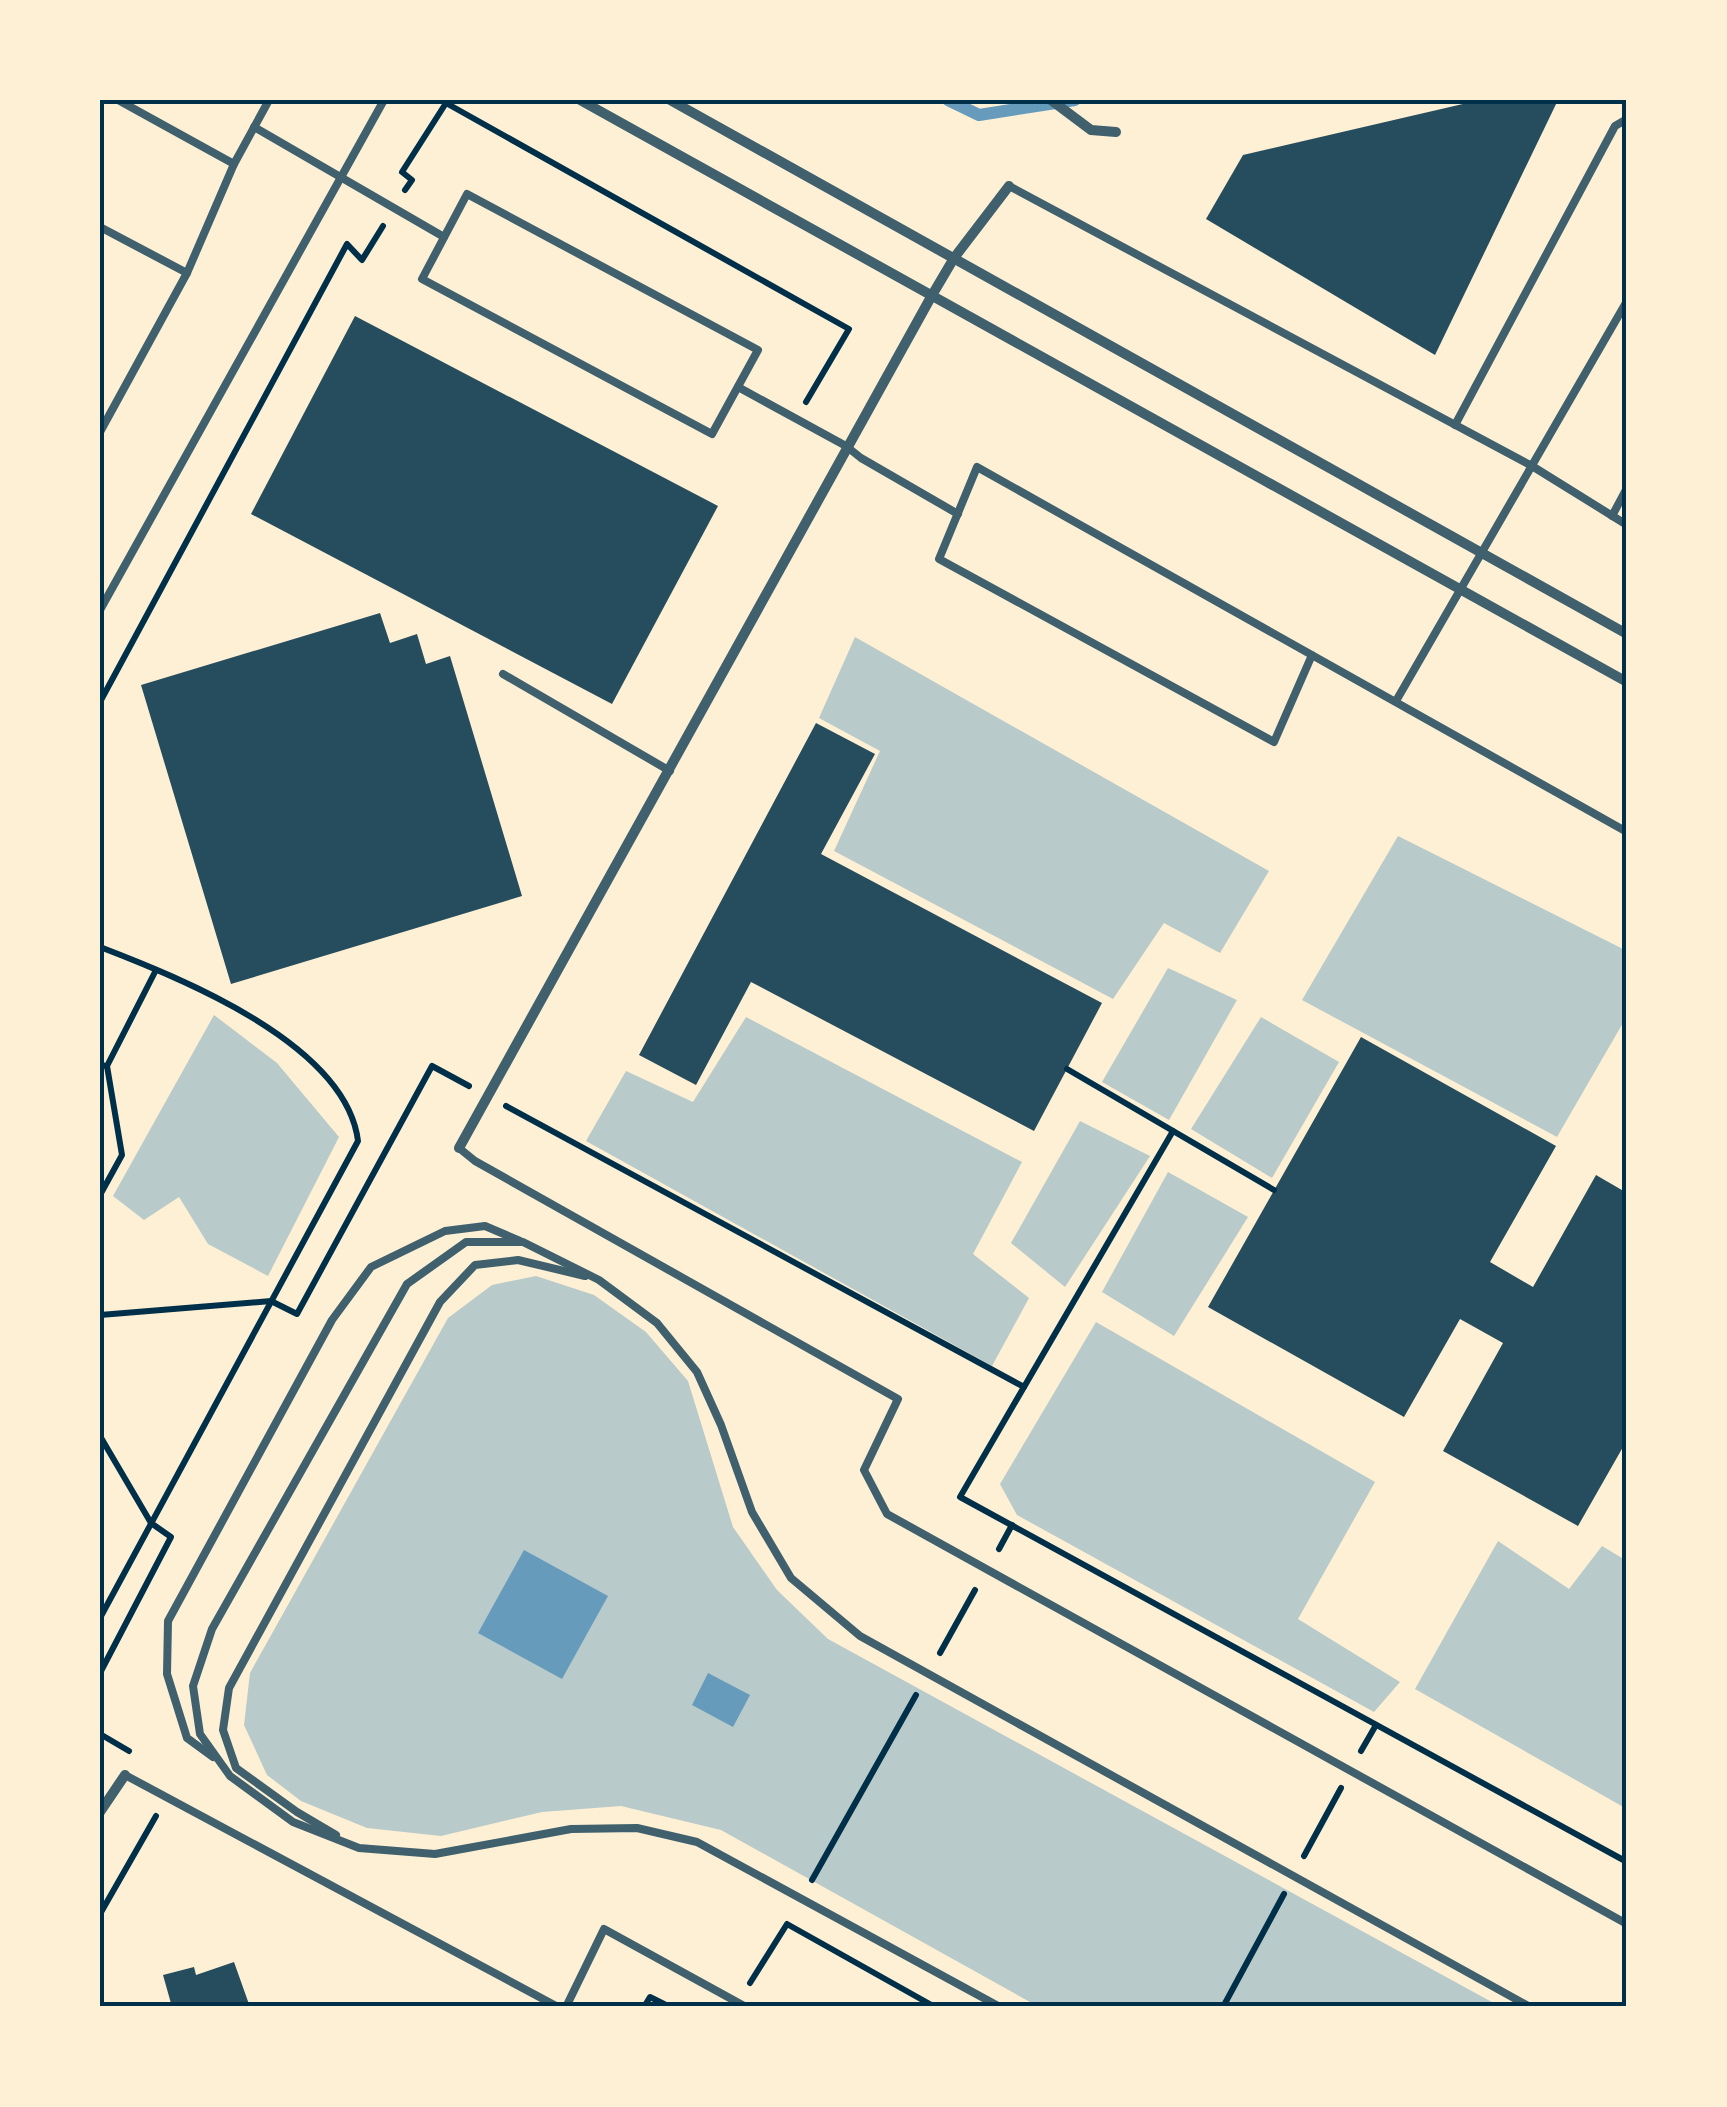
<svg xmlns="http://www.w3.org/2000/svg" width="1727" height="2107" font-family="Cabin,sans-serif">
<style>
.green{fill:#b9caca}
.water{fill:#669bbc}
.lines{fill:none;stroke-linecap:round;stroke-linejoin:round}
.stream{stroke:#669bbc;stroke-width:12}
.building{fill:#264d5e}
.path{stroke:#003049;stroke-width:6}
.service{stroke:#3f606c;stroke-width:8}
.minor{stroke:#3f606c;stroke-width:10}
.neatline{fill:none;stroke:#003049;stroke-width:4}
</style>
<rect width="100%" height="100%" fill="#fdf0d5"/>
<g class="green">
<polygon points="855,637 1269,871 1220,953 1164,923 1113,999 834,851 880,751 819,718"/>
<polygon points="1398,836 1627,951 1627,1016 1557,1137 1302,1000"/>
<polygon points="1168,968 1237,1000 1169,1120 1102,1082"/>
<polygon points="214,1015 277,1063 339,1137 268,1276 208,1244 179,1197 144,1220 113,1196"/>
<polygon points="746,1017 1022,1162 973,1254 1029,1298 992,1366 586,1141 626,1071 693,1102"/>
<polygon points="1261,1017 1339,1062 1272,1178 1191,1129"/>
<polygon points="1080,1121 1150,1156 1065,1287 1011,1243"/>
<polygon points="1168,1172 1248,1217 1174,1336 1102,1292"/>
<polygon points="536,1276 594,1295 646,1332 688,1381 733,1527 777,1590 828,1639 1501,2007 1039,2007 721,1830 621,1806 542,1812 441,1836 367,1828 301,1801 267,1775 244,1725 250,1673 448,1318 492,1285"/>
<polygon points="1096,1322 1375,1482 1298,1619 1400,1682 1374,1712 1017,1515 1000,1484"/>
<polygon points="1498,1541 1569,1589 1602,1546 1627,1561 1627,1809 1415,1689"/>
</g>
<g class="water">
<polygon points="524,1550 608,1596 562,1679 478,1633"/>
<polygon points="708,1673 750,1695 733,1727 692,1705"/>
</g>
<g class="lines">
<polyline class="stream" points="948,100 979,115 1075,100"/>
</g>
<g class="building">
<polygon points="1480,100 1558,100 1435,355 1206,219 1243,155"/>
<polygon points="355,316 718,506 612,704 251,514"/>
<polygon points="380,613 390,643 417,634 426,664 450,656 522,896 231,984 141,685"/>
<polygon points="816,723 875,754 821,854 1102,1003 1034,1131 751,982 696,1085 639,1055"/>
<polygon points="1361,1037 1556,1146 1490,1262 1533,1287 1596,1175 1627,1193 1627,1440 1578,1526 1443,1451 1503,1343 1460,1319 1404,1417 1208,1307"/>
<polygon points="234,1962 250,2007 172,2007 163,1975 194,1967 196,1975"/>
</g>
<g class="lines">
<g class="path">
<polyline points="405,190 412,180 402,172 446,103 849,329 806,402"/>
<polyline points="100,702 347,244 362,260 383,226"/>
<path d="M 100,947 C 181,978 346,1044 358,1141 L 100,1618"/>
<polyline points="100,1065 107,1066 156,970"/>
<polyline points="1067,1069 1274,1190"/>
<polyline points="506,1106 1024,1387"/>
<polyline points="1173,1131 960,1497 1627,1862"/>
<polyline points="100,1195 122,1155 107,1066"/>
<polyline points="100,1315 271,1301 297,1314 432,1066 469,1086"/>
<polyline points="100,1436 151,1523 171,1537 100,1673"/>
<polyline points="999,1549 1012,1525"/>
<polyline points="940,1653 975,1590"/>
<polyline points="100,1734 129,1751"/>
<polyline points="1361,1751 1376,1725"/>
<polyline points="1304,1856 1341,1788"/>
<polyline points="812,1880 916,1695"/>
<polyline points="100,1914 156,1816"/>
<polyline points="750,1983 787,1924 935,2007"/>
<polyline points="644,2007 650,1997 670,2007"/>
<polyline points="1223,2007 1284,1894"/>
</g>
<g class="service">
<polyline points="118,100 234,164 269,100"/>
<polyline points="254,127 444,237"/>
<polyline points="1009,186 1532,466 1627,525"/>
<polygon points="467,194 758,350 712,434 422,279"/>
<polyline points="100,227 187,273 100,432"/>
<polyline points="187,273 234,164"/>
<polyline points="738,387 846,446 861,458 958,514"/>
<polyline points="1455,425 1615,126 1627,119"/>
<polyline points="1612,516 1627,488"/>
<polyline points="100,610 384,100"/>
<polyline points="1312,655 1274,742 939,559 977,467 1627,832"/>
<polyline points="503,674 670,771"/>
<polyline points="1396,701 1627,301"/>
<polyline points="459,1148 475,1161 898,1399 864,1470 887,1514 1627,1924"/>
<polyline points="213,1757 187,1738 167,1674 168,1621 332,1320 371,1267 445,1231 485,1226 520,1241"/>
<polyline points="125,1775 558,2007"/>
<polyline points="336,1835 297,1812 236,1768 223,1730 229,1688 440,1302 475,1265 518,1260 585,1276"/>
<polyline points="566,2007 604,1929 746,2007"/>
<polyline points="1000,2007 697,1842 637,1828 571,1829 435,1854 359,1848 293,1822 230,1776 200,1734 193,1686 212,1629 407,1284 466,1242 523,1242 599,1280 657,1323 697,1372 721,1425 752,1512 791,1578 860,1636 1530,2007"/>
</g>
<g class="minor">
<polyline points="580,100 1627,682"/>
<polyline points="670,100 1627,634"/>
<polyline points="1051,100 1091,130 1116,132"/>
<polyline points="459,1148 931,297 954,258 1009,186"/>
<polyline points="100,1812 125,1775"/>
</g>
</g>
<rect width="1727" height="2107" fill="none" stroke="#fdf0d5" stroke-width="205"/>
<rect x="102" y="102" width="1522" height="1902" class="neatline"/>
</svg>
